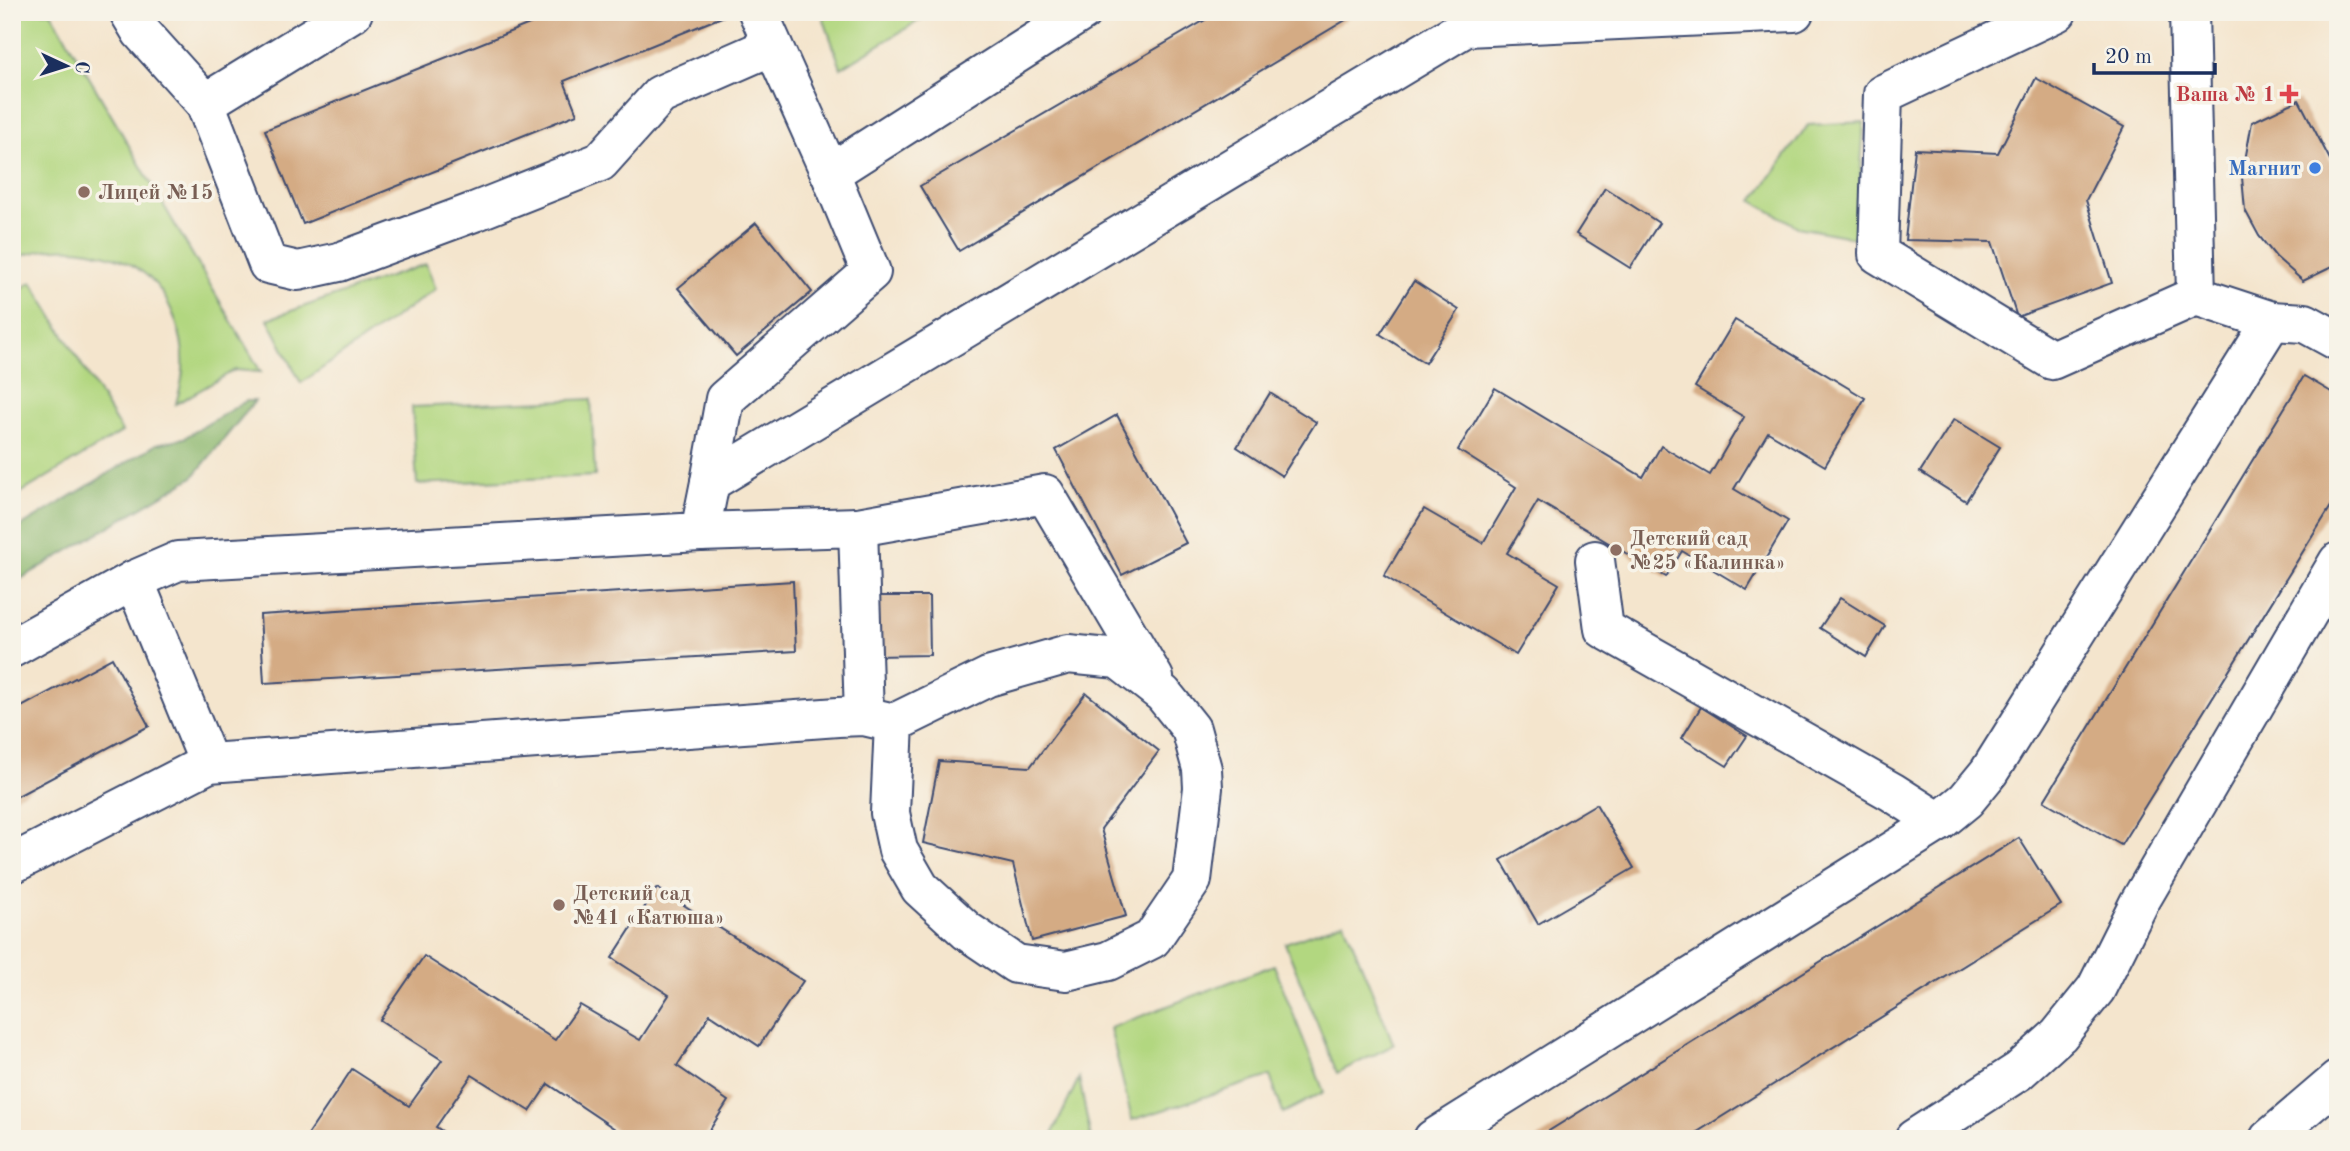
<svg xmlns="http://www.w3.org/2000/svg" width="2350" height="1151" font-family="'Old Standard TT',serif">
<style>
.green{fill:#b2d780;stroke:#66836f;stroke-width:2}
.forest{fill:#8db86e;stroke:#547466;stroke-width:2}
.building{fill:#d4ab84}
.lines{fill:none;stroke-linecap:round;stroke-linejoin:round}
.minor-casing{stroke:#3c4a6f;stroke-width:42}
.major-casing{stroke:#3c4a6f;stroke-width:42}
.minor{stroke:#fff;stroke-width:38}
.major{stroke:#fff;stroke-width:38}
.health-dot{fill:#e0444e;stroke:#f7f3e8;stroke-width:2.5}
.shop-dot{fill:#3f7fe0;stroke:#f7f3e8;stroke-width:2.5}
.education-dot{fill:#8d6e63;stroke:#f7f3e8;stroke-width:2.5}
.labels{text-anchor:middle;stroke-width:7;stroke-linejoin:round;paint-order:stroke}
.health-label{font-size:21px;font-weight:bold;fill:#be3a42;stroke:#f7f3e8;text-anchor:end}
.shop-label{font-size:21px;font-weight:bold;fill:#366cbe;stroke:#f7f3e8;text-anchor:end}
.education-label{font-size:21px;font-weight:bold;fill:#785e54;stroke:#f7f3e8;text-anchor:start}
</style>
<rect width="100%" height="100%" fill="#f7f3e8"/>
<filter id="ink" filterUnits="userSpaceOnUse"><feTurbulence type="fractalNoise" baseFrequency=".0143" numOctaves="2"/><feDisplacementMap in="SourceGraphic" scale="14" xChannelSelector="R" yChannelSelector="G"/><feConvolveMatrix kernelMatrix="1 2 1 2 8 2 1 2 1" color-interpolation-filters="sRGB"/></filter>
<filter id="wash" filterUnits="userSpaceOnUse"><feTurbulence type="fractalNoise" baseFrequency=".00686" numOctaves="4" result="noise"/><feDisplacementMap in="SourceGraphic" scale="28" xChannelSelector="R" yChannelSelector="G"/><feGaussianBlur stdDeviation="1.57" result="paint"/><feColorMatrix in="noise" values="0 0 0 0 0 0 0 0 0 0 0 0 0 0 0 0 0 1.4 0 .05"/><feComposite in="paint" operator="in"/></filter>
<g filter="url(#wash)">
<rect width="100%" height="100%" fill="#f4e5cd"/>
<g class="green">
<path d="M 12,12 L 51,12 L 261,372 L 235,370 L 176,404 C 178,395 181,387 182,378 C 188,342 171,292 141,271 C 127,260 108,255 91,251 C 64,246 37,248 12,260 Z"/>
<polygon points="835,12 933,12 841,68 823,17"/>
<polygon points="1864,122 1856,238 1798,227 1753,201 1808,125"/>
<polygon points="426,264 436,289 301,383 268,319"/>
<polygon points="32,282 122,432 12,498 12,294"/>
<polygon points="591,399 595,476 417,484 412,407"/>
<polygon points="1344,922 1394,1045 1337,1073 1285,943"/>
<polygon points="1274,965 1324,1092 1283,1113 1270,1076 1132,1120 1110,1028"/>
<polygon points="1079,1078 1091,1139 1050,1139"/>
</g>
<polygon class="forest" points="246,401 255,401 193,477 12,584 12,532 157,444 184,438"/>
<g id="blocks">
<g class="building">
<polygon points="551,12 734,12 564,81 577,114 303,224 265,130 552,15"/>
<polygon points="1219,12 1359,12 959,251 920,186"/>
<polygon points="2036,78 2124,127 2086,200 2112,283 2017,317 1992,242 1905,240 1915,149 1998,153"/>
<polygon points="2299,100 2338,175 2338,264 2303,281 2276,257 2259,236 2245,210 2242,177 2252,122"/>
<polygon points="1605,188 1659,223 1630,268 1576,234"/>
<polygon points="756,223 812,292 736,356 678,288"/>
<polygon points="1414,281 1459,310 1425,363 1380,334"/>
<polygon points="1735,320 1865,398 1825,466 1768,432 1734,489 1788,521 1747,590 1682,551 1666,577 1538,501 1507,553 1559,584 1516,655 1384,576 1424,509 1483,543 1516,487 1458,450 1495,388 1643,477 1661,446 1710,475 1744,417 1695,387"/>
<polygon points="2304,376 2338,396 2338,495 2121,845 2044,801"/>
<polygon points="1270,393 1316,422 1282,476 1237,447"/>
<polygon points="1117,415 1186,543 1122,575 1056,450"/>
<polygon points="1954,419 2000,447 1966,501 1920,472"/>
<polygon points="793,581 796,651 264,683 260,615"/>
<polygon points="873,596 929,596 930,655 874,656"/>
<polygon points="1840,598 1885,626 1866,657 1820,628"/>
<polygon points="112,658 149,726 12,799 12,712"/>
<polygon points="1086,693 1159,751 1101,829 1126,916 1032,941 1013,864 923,843 939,761 1030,767"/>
<polygon points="1701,707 1747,736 1727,766 1682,738"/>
<polygon points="1596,804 1634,868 1538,924 1501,860"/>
<polygon points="2019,838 2061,905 1686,1139 1536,1139"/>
<polygon points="657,888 803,981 759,1046 710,1014 677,1066 728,1101 704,1139 630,1139 548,1084 530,1111 472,1075 436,1127 454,1139 305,1139 352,1069 409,1106 442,1060 380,1020 424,956 555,1040 580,1005 640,1040 669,995 612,958"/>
</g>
</g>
</g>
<g filter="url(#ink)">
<use href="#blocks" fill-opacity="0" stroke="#3c4a6f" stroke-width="2"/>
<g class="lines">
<g class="minor-casing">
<g id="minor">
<polyline points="129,12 141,32 205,103"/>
<polyline points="353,12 205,103 268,264 298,271 339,262 474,212 600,162 660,95 772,46"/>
<polyline points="758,12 830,173 1082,12"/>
<polyline points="2057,12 1883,94 1878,254 2052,360 2196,296"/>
<polyline points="2189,12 2196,296 2272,321"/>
<polyline points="710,482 725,399 871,272 830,173"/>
<polyline points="858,527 1045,494 1154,678"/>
<polyline points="700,532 858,527 864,716"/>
<polyline points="1595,560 1604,629 1892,792 1939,822 1966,800 1989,772 2272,321 2305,323 2338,341"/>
<polyline points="134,580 209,763"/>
<polyline points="12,648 134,580 178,561 700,532 710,482 1466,27 1794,12"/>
<polyline points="12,864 209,763 838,717 864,716 894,723 988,677 1068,654 1118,659 1163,694 1191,729 1202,769 1203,788 1192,880 1152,939 1108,961 1066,971 1016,964 967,931 920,888 898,850 890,813 894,723"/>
<polyline points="1433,1139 1939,822"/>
<polyline points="1914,1139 2019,1071 2059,1035 2096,989 2139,903 2338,562"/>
</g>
</g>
<g class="major-casing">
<polyline id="major" points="2269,1139 2338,1080"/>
</g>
<use href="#minor" class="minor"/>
<use href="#major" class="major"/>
</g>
</g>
<path class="health-dot" d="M2285.5 83.5h7v7h7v7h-7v7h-7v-7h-7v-7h7z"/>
<circle class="shop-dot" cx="2315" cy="168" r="7"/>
<g class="education-dot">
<circle cx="84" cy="192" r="7"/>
<circle cx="1616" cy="550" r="7"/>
<circle cx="559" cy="905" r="7"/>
</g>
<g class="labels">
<g class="health-label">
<text x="2275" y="101">Ваша № 1</text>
</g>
<g class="shop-label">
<text x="2301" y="175">Магнит</text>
</g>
<g class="education-label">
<text x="98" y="199">Лицей №15</text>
<text x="1630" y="545">Детский сад<tspan x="1630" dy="24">№25 «Калинка»</tspan></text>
<text x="573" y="900">Детский сад<tspan x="573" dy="24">№41 «Катюша»</tspan></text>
</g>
</g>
<rect width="2350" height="1151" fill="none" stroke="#f7f3e8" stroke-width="42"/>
<g transform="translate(66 66) rotate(94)" stroke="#f7f3e8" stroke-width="5" paint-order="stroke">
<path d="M0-5L12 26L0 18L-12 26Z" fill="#1b2f5e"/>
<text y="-10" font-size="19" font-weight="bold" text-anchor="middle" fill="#1b2f5e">С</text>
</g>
<path d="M2094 63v10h121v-10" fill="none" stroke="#1b2f5e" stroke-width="3.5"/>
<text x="2105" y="63" font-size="21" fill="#1b2f5e" stroke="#f7f3e8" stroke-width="5" paint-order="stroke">20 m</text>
</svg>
